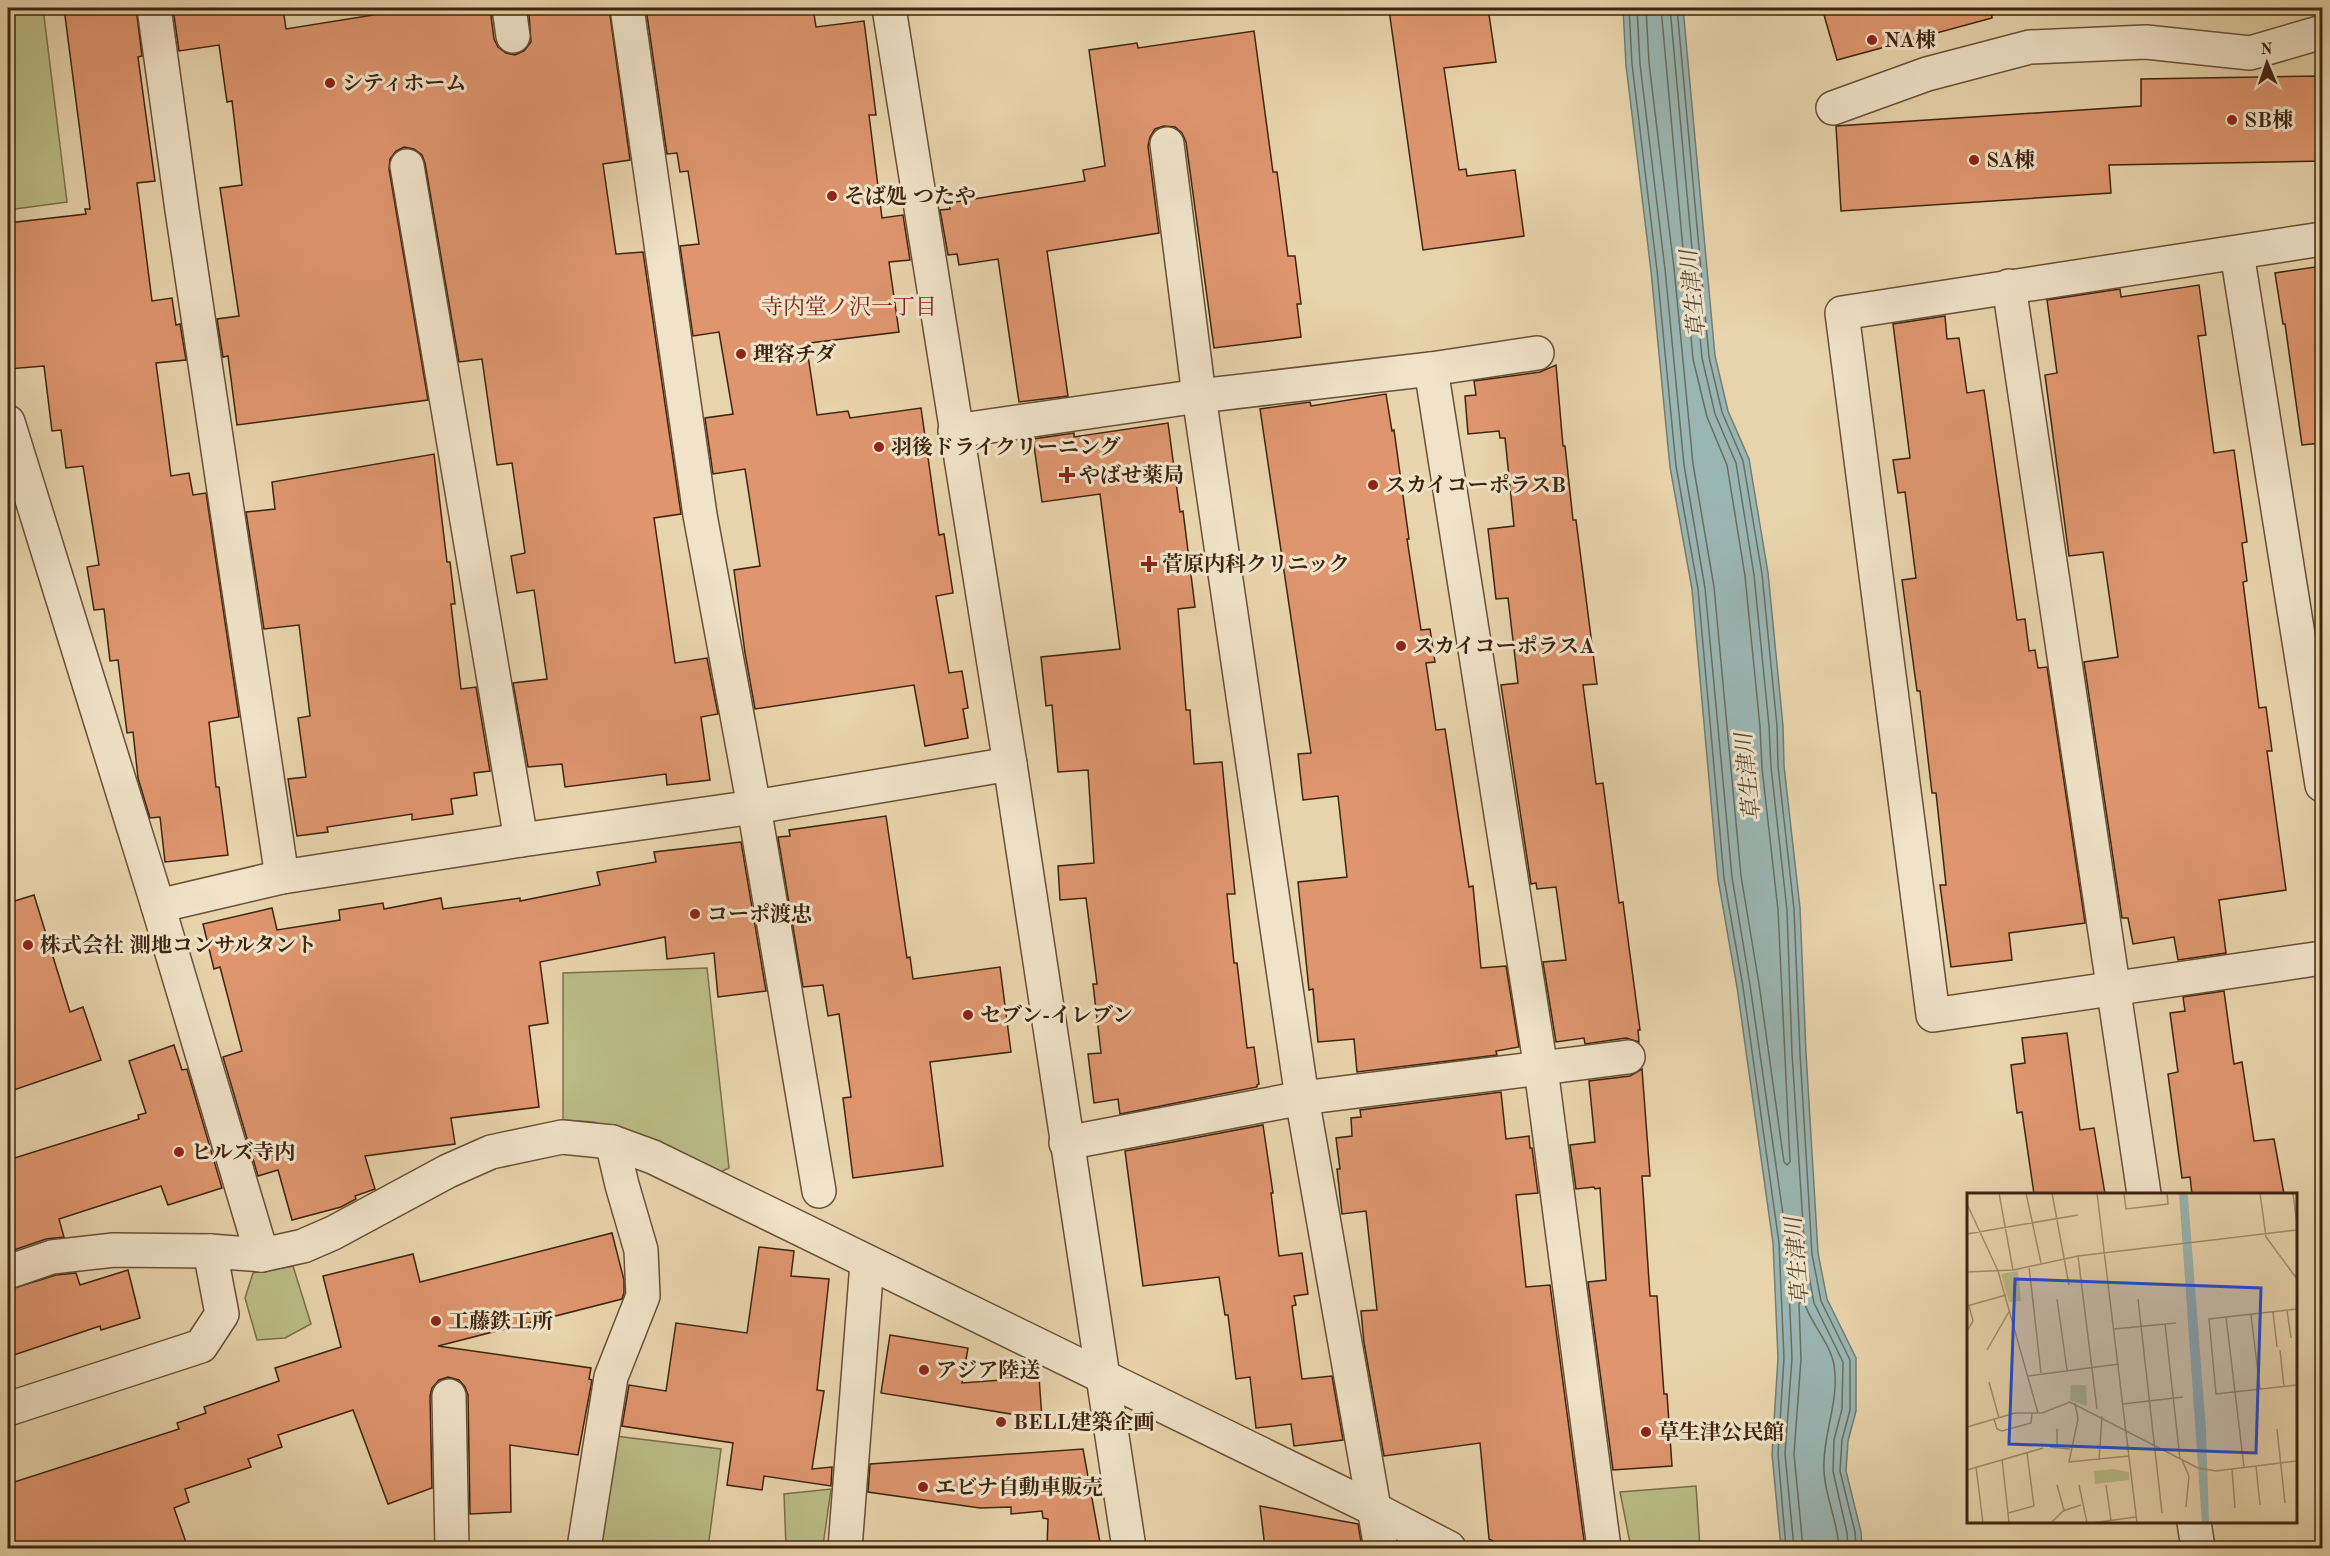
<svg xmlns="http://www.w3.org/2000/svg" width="2330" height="1556" font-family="'Old Standard TT','Noto Serif JP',serif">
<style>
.green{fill:#babc87;stroke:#7c704a;stroke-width:1.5}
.water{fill:#9ab6b3;stroke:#757c71;stroke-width:1.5}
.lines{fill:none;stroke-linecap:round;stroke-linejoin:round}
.shore{stroke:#6c6d60;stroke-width:1.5}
.building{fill:#df966f;stroke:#3e240e;stroke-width:1.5}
.minor-casing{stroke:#685036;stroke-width:36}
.minor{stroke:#f0e3c9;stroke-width:33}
.poi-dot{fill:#8f2418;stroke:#f0e3c9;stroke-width:2}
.labels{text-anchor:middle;stroke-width:6;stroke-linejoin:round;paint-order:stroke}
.poi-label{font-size:21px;font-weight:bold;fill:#3e240e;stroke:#f0e3c9;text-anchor:start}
.water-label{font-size:22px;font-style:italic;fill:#554837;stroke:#f0e3c9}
.neighbourhood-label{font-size:22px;fill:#7a1f14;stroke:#f0e3c9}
.inset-road{fill:none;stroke:#a48e6d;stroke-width:1.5}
.view{fill:#1d4ed8;fill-opacity:0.15;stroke:#1d4ed8;stroke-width:3}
.inset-edge{fill:none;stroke:#3e240e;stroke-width:3}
</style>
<rect width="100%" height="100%" fill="#e8d4ac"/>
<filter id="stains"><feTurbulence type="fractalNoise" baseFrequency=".00333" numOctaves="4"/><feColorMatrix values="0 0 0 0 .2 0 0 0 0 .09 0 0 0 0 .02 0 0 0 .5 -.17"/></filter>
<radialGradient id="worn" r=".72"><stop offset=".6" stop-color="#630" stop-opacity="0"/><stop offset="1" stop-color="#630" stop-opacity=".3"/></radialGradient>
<g class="green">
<polygon points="8,8 43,8 67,202 8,210"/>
<polygon points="707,968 729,1168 714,1175 627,1132 594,1122 563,1120 563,973"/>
<polygon points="293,1266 311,1324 285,1338 257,1340 245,1298 253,1273"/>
<polygon points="615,1436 721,1449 708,1548 596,1548"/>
<polygon points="1696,1486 1700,1548 1631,1548 1620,1492"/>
<polygon points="831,1489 823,1546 786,1547 784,1494"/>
</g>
<polygon class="water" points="1623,8 1683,8 1715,356 1728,411 1749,459 1768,573 1783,726 1784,766 1800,908 1806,1053 1818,1253 1827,1299 1856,1358 1856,1411 1848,1441 1846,1471 1861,1532 1862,1548 1781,1548 1772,1454 1778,1358 1773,1243 1737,987 1718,879 1692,589 1670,467 1651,271 1626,65"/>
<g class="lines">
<g class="shore">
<polyline points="1629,8 1632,64 1657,270 1676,466 1698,589 1724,878 1743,987 1779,1243 1784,1358 1778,1454 1786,1548"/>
<polyline points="1637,8 1640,64 1665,269 1684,465 1705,588 1732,877 1750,985 1787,1242 1792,1358 1785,1454 1794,1548"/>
<polyline points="1646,8 1649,63 1674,268 1693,464 1714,587 1741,876 1759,984 1784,1162 1787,1165 1790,1162 1778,910 1762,768 1760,727 1745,576 1727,465 1707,417 1693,359 1661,8"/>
<polyline points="1670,8 1702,358 1715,414 1736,463 1754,575 1769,726 1771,767 1787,910 1792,1053 1805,1255 1814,1303 1843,1362 1842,1409 1834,1440 1833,1471 1847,1533 1848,1548"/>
<polyline points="1677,8 1709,357 1722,412 1743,461 1762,574 1777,726 1778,766 1794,909 1800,1053 1812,1254 1821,1301 1850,1360 1850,1410 1842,1440 1840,1471 1855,1532 1856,1548"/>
<path d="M 1803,1548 L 1794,1454 L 1801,1359 L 1799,1304 L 1801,1301 L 1804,1302 C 1811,1324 1830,1343 1834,1365 C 1840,1401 1822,1435 1824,1471 C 1825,1497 1838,1522 1839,1548"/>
</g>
</g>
<g class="building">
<polygon points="64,8 136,8 142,56 138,57 155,181 137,183 152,301 172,298 176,325 180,324 186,360 156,363 171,476 189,473 193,495 206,493 239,717 209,722 216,787 219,787 228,855 165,862 160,817 150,818 138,778 133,732 127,733 118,660 110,661 104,609 94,610 87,567 99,565 83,466 66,468 61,430 52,431 44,366 8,369 8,223 86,214 85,209 90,209"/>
<polygon points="173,8 283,8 286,29 417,8 490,8 494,39 498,47 506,53 515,55 524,51 531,42 529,14 574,8 609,8 630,160 603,164 616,254 643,252 681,514 654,518 675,663 707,658 718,714 701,717 710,780 667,785 666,774 565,787 562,764 528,767 513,683 547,679 534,590 517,593 511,556 525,553 512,463 497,465 482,359 459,362 425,163 422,155 414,149 404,147 396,151 390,159 389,169 428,400 237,425 228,356 223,357 217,319 239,316 220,188 242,185 232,101 227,102 219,45 179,51"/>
<polygon points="646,8 813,8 816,27 864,21 876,115 869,115 882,218 903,215 910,260 889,262 899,332 810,343 811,349 807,349 817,415 848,411 850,418 921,408 939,535 944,534 953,593 936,596 949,673 962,671 968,708 963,709 968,738 925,746 914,685 755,709 745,653 734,570 760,566 745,469 713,474 705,418 733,414 719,332 693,336 680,246 699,244 688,171 680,172 677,153 667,154"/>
<polygon points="1408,8 1488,8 1496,62 1444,68 1459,170 1466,169 1467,176 1515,170 1524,236 1423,250 1389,10"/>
<polygon points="1822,8 1991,8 1992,18 1837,60"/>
<polygon points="1254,31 1273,172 1277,172 1288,256 1295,256 1301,304 1297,304 1301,337 1214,348 1186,142 1182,133 1175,127 1164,126 1155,129 1150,137 1148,146 1159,233 1047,251 1068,396 1019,402 998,259 959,265 957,254 948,255 940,210 950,209 949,203 1085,181 1083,170 1105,166 1089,50 1137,43 1138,48"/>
<polygon points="2322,76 2322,161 2109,165 2111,193 1841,211 1836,126 2141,106 2141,79"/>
<polygon points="2322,266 2322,443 2302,445 2285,324 2283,324 2275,273"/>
<polygon points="2199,285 2206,335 2198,336 2214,453 2234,450 2247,542 2242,543 2247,581 2243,582 2259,708 2266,707 2272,751 2267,751 2286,890 2219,900 2226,953 2178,960 2174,937 2133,944 2128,918 2122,918 2084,662 2118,657 2103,552 2069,556 2045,375 2057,373 2047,300 2120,289 2121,297"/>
<polygon points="1945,316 1947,339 1959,338 1967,393 1984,390 2017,620 2025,619 2029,651 2035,650 2038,668 2047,667 2085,923 2009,933 2012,960 1951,967 1940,885 1946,885 1936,793 1932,793 1920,691 1917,691 1902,580 1916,578 1905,492 1898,493 1893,460 1910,458 1893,324"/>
<polygon points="1556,365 1563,446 1565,446 1573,520 1576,520 1597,684 1583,685 1596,784 1603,783 1619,903 1623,902 1640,1030 1638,1030 1639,1042 1626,1038 1585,1044 1584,1038 1556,1042 1543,962 1566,960 1556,887 1537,889 1536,883 1531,884 1501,685 1518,683 1508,598 1496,599 1488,529 1514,526 1505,438 1500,438 1499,431 1468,434 1465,396 1476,395 1474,381 1540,372"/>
<polygon points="1386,394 1392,431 1394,430 1409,539 1407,539 1421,630 1430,629 1435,662 1426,663 1436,730 1445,729 1469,887 1473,886 1481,968 1506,966 1519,1047 1496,1051 1497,1055 1357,1072 1354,1039 1318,1042 1313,989 1309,990 1298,882 1347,877 1338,796 1303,800 1298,754 1311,753 1260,409 1310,402 1311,406"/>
<polygon points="1168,423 1180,512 1183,511 1195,607 1178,609 1186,710 1190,710 1194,764 1222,762 1235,894 1227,894 1234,963 1237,963 1247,1048 1254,1047 1259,1084 1257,1085 1257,1087 1120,1114 1118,1099 1094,1103 1088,1054 1101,1053 1093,984 1097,984 1086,898 1060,900 1058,866 1094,863 1088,770 1058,772 1052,705 1046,706 1041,657 1120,649 1100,494 1042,502 1033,439 1074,433 1074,437"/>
<polygon points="434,454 447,562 450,562 455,604 451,604 461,689 476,687 490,771 474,773 477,795 451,799 453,814 412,820 412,814 327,827 328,832 297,836 288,779 306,777 298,718 310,716 299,625 264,629 246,512 275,509 272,482"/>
<polygon points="886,816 907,958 910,957 913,979 1000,967 1011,1052 930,1062 943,1166 853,1178 843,1098 851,1097 839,1014 828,1016 823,985 803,987 778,837 790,836 789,830"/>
<polygon points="741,842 766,991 718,997 714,953 667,959 665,937 540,962 548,1023 529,1026 539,1107 451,1118 455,1144 365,1156 375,1189 355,1196 356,1199 341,1207 292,1220 278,1170 258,1176 223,1057 242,1051 220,967 214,969 203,924 272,908 277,930 340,920 339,910 383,903 384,909 441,898 443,909 520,898 520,901 600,885 597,872 656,862 654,852"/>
<polygon points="34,895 70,1012 83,1007 101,1060 8,1092 8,903"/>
<polygon points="2224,991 2234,1064 2242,1062 2254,1141 2274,1139 2284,1194 2192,1194 2190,1177 2182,1178 2168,1074 2178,1072 2170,1013 2185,1011 2183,997"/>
<polygon points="2067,1033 2080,1130 2094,1128 2105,1194 2034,1194 2022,1112 2017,1113 2011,1065 2025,1063 2022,1038"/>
<polygon points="174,1045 182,1070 187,1069 222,1188 168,1205 161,1186 59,1219 64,1237 46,1239 8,1252 8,1160 139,1119 138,1115 146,1113 129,1061"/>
<polygon points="1642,1069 1650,1176 1642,1176 1650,1296 1657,1296 1664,1394 1667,1394 1672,1466 1613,1470 1588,1282 1606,1280 1600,1188 1595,1189 1594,1187 1576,1189 1570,1145 1595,1142 1589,1081 1630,1076"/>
<polygon points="1501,1092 1506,1139 1529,1136 1530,1148 1532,1148 1538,1193 1516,1195 1526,1287 1550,1285 1585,1548 1506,1548 1489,1539 1480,1443 1384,1456 1364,1343 1361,1311 1377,1310 1366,1211 1342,1214 1337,1169 1340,1169 1336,1138 1352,1136 1351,1118 1361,1117 1360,1110"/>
<polygon points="1263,1125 1273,1193 1271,1193 1279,1256 1302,1253 1308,1294 1294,1296 1296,1305 1292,1306 1302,1379 1332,1376 1343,1440 1294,1446 1291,1424 1256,1428 1250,1377 1236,1379 1228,1315 1225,1315 1219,1277 1143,1286 1125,1151"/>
<polygon points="612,1233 624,1280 624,1293 622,1299 438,1346 591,1368 589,1379 592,1380 578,1455 510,1445 511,1512 470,1514 468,1395 465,1387 459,1380 448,1377 439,1380 432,1388 430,1396 432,1488 388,1504 353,1410 278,1435 282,1447 248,1459 251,1467 185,1489 189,1502 174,1508 188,1548 8,1548 8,1484 179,1429 177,1423 206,1413 204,1407 279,1381 275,1368 341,1347 323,1276 413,1254 420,1282"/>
<polygon points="759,1247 794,1251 791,1276 829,1279 817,1390 824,1391 812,1469 832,1467 831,1486 764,1476 762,1490 727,1485 733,1443 622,1426 629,1385 666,1391 676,1323 747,1333"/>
<polygon points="128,1270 140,1318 101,1330 100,1326 8,1357 8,1290 56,1275 76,1273 80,1285"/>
<polygon points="890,1335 968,1348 962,1383 1039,1377 1042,1419 881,1393"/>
<polygon points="1083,1449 1101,1548 1047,1548 1048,1519 1043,1518 1042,1511 1011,1514 1011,1507 980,1508 868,1492 870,1464"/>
<polygon points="1260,1506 1358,1524 1362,1548 1265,1548"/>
</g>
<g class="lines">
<g class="minor-casing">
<g id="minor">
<polyline points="154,8 182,210 282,877"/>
<polyline points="509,8 513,36"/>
<polyline points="627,8 700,515 754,807 819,1191"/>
<polyline points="889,8 1010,764 1129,1548"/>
<polyline points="1833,108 1927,74 2030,47 2146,42 2250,53 2322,32"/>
<polyline points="1167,144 1199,396 1302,1098 1381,1548"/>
<polyline points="407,166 521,840"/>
<polyline points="2322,239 1842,313 1933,1015 2322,958"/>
<polyline points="2237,253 2322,785"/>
<polyline points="2009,286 2144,1194"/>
<polyline points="1431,369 1541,1069 1604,1548"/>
<polyline points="8,422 158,906 262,1255"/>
<polyline points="955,431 1199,396 1431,369 1537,353"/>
<polyline points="158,906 282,877 521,840 754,807 1010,764"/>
<polyline points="1066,1143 1302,1098 1628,1057"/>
<polyline points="8,1272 52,1257 114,1250 210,1251 262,1255 303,1246 333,1233 448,1171 491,1152 562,1137 612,1142 653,1157 1376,1510 1449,1548"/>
<polyline points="449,1396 452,1548"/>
<polyline points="8,1409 201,1346 222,1314 210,1251"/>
<polyline points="2194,1522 2198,1548"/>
<polyline points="584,1548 611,1377 643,1296 641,1250 622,1185 612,1142"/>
<polyline points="845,1548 867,1263"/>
</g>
</g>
<use href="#minor" class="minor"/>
</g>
<g class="poi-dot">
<circle cx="1872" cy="40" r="6"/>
<circle cx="330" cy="83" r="6"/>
<circle cx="2232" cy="120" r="6"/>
<circle cx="1974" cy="160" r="6"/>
<circle cx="832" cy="196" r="6"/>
<circle cx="741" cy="354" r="6"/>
<circle cx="879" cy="447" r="6"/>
<path d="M1064 466h6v6h6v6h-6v6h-6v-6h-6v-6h6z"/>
<circle cx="1373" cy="485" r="6"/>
<path d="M1146 555h6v6h6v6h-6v6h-6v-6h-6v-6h6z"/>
<circle cx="1401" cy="646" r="6"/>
<circle cx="695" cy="914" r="6"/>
<circle cx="28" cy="945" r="6"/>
<circle cx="968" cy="1015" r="6"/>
<circle cx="179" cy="1152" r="6"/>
<circle cx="436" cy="1321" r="6"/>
<circle cx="924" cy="1370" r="6"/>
<circle cx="1001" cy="1422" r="6"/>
<circle cx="1646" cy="1432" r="6"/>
<circle cx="923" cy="1487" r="6"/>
</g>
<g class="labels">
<g class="poi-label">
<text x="1884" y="47">NA棟</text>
<text x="342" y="90">シティホーム</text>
<text x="2244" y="127">SB棟</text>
<text x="1986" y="167">SA棟</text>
<text x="844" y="203">そば処 つたや</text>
<text x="753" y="361">理容チダ</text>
<text x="891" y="454">羽後ドライクリーニング</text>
<text x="1079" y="482">やばせ薬局</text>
<text x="1385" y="492">スカイコーポラスB</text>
<text x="1162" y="571">菅原内科クリニック</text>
<text x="1413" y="653">スカイコーポラスA</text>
<text x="707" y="921">コーポ渡忠</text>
<text x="40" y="952">株式会社 測地コンサルタント</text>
<text x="980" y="1022">セブン-イレブン</text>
<text x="191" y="1159">ヒルズ寺内</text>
<text x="448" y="1328">工藤鉄工所</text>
<text x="936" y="1377">アジア陸送</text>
<text x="1013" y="1429">BELL建築企画</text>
<text x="1658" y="1439">草生津公民館</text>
<text x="935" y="1494">エビナ自動車販売</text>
</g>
<g class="water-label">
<text transform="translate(1692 294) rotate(-96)" y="8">草生津川</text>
<text transform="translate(1747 777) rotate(-96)" y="8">草生津川</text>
<text transform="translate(1796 1261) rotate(-95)" y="8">草生津川</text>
</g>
<g class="neighbourhood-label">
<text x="849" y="314">寺内堂ノ沢一丁目</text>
</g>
</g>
<g transform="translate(1967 1193)">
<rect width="330" height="330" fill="#e8d4ac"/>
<path d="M 51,78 L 54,108 L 42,109 L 34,81 ZM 104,192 L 119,192 L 120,213 L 103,207 ZM 147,276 L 162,279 L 162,287 L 128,291 L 127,278 Z" fill="#babc87"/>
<path d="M 212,0 L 220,0 L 221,4 L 239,237 L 242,330 L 235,330 Z" fill="#9ab6b3"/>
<path class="inset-road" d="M 32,0 L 46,77M 59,0 L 74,70M 85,0 L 102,92M 130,0 L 170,330M 157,0 L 159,16 L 201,11 L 200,0M 293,0 L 299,44 L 330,86M 326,0 L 330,33M 0,11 L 31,78 L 71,220M 0,41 L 111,22M 111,63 L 130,216M 62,73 L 74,180M 0,79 L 46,77 L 111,63 L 330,37M 90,106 L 100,177M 171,106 L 195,320M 0,113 L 39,102M 330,116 L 242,126 L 249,201 L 330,192M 320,117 L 324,145M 306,119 L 310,154M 284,122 L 293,196M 259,124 L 277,274M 198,131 L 213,266M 147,136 L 209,130M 0,138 L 6,128 L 2,113M 20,157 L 43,117M 313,157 L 317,194M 61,183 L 152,171M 22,189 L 32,225M 108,210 L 111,226 L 102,269 L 162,263M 156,211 L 216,204M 27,226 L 30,236 L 35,238 L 64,230 L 65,220M 0,234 L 48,220 L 75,220 L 103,209 L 231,275 L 249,278 L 330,268M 310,236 L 318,310M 83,254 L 103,256M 90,255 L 90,236M 35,266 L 41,320M 132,267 L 135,223M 215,267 L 222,283 L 219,314M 289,273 L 293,312M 9,274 L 16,330M 265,276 L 268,315M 0,277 L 76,255M 90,292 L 97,317M 112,292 L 120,330M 139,292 L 144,327M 42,330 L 41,320 L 67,313 L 60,260M 84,330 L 96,318 L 114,312M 124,330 L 169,324"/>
<path class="view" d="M 48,86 L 294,95 L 289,260 L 42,251 Z"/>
<rect width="330" height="330" class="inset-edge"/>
</g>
<rect width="2330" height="1556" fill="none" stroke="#e8d4ac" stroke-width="30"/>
<rect x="9" y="9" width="2312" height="1538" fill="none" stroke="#3e240e" stroke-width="3"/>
<rect x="15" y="15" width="2300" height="1526" fill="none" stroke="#3e240e" stroke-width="1.5"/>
<g transform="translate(2267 63) rotate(358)" stroke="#f0e3c9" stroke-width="4.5" paint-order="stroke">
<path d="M0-4.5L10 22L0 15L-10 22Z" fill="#3e240e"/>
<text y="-9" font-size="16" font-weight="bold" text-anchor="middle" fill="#3e240e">N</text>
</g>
<rect width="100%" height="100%" filter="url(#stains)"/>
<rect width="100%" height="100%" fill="url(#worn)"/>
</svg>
